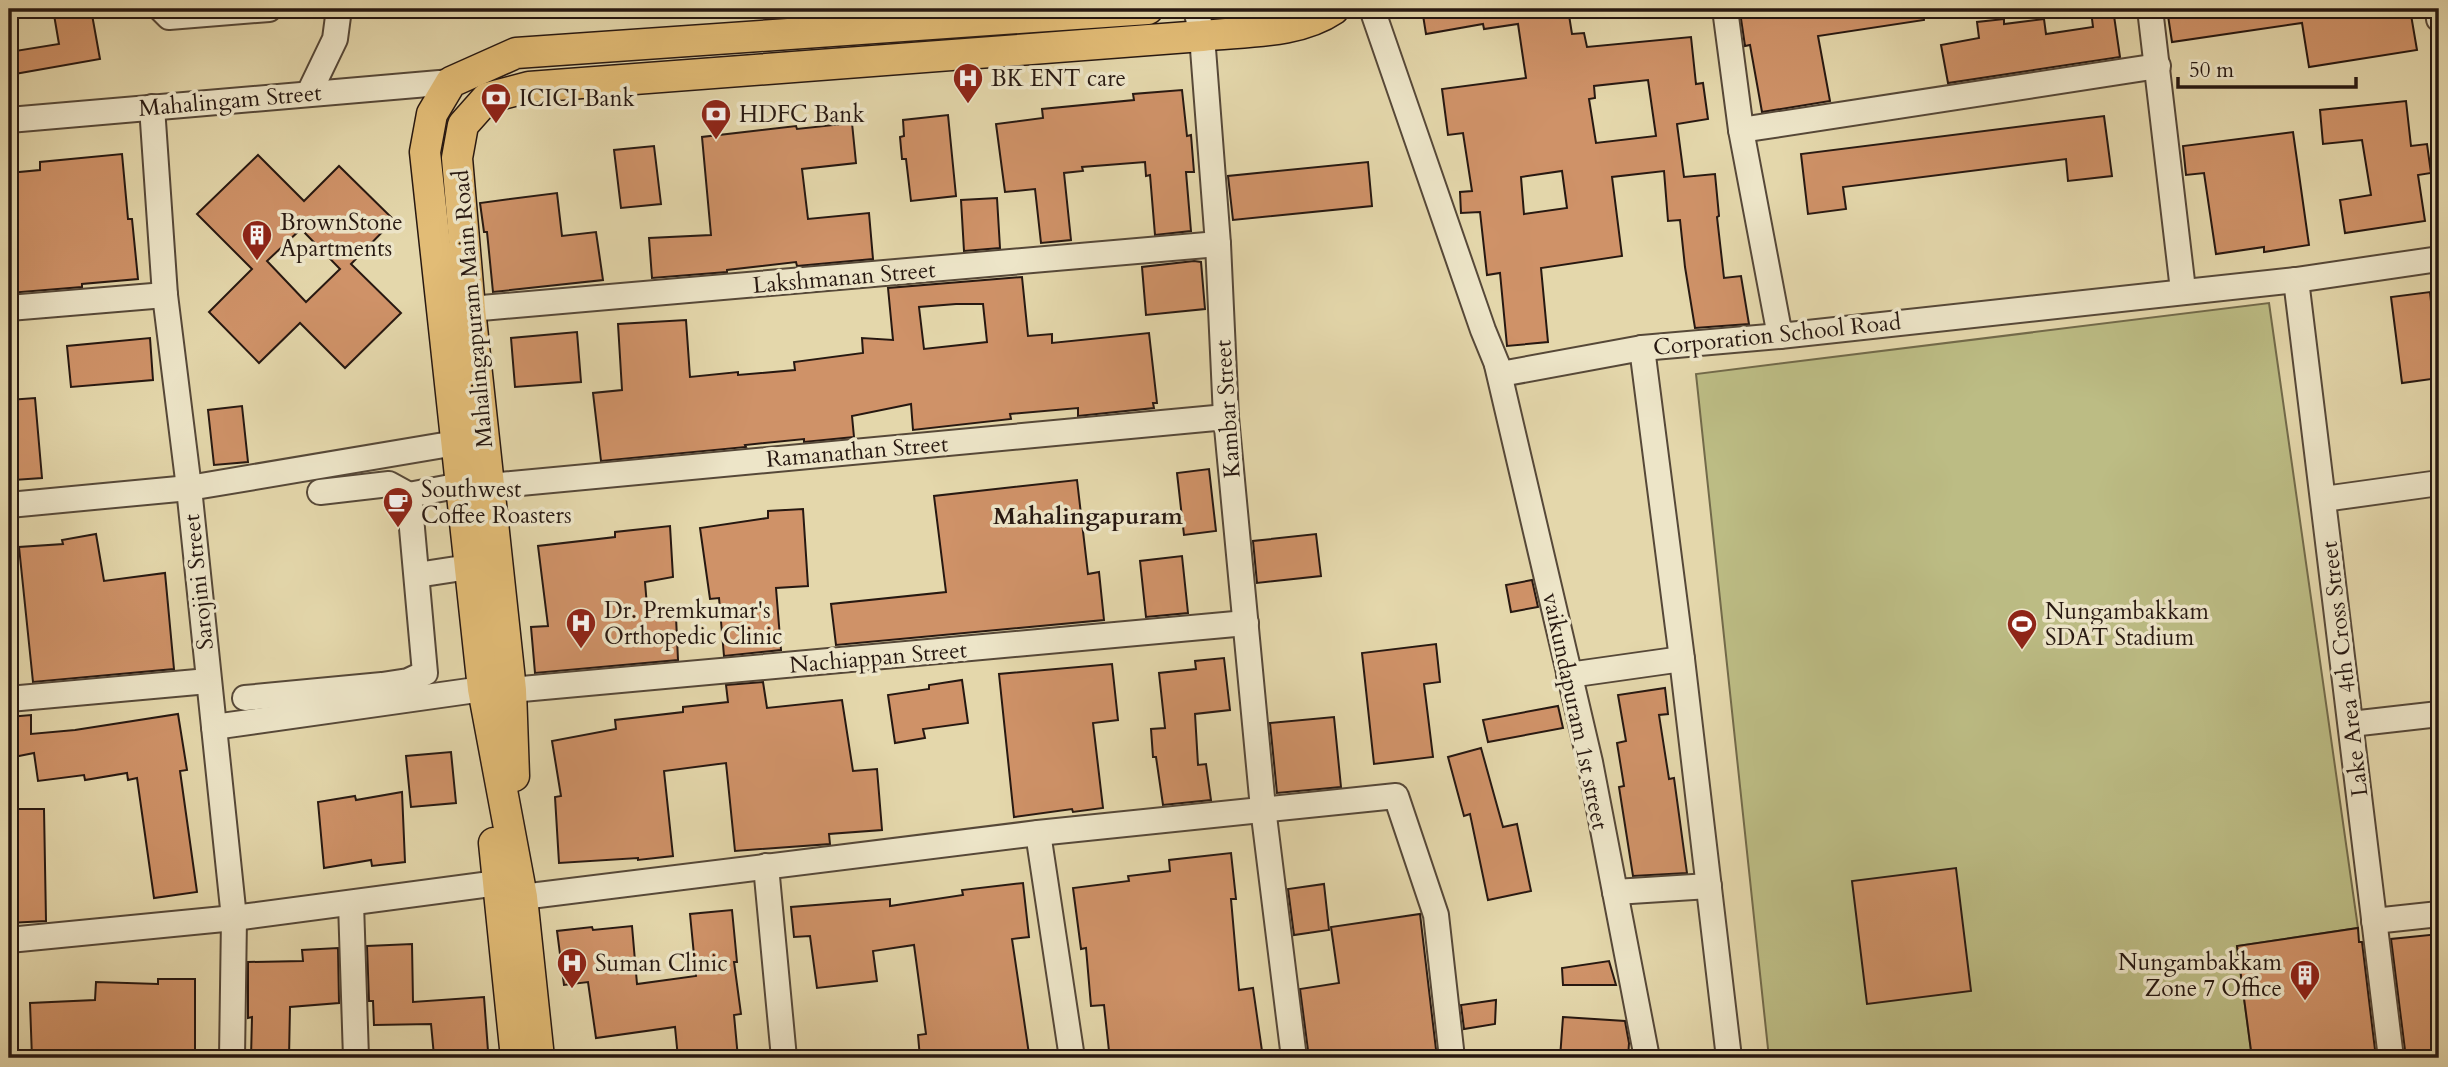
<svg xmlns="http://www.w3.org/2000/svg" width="2448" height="1067" font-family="Cardo,serif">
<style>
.green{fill:#bcbc84;stroke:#726a4a;stroke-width:2}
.building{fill:#cf9268;stroke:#271811;stroke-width:2;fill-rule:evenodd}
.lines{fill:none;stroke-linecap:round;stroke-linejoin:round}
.minor-casing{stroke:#564838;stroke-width:28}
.major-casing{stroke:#271811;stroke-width:33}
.minor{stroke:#ede5c8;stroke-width:24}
.major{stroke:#e2bc76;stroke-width:30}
.labels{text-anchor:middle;stroke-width:7;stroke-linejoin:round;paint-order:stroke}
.poi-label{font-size:23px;fill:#271811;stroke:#ede5c8;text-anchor:start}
.street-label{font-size:23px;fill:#271811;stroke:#ede5c8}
.neighbourhood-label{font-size:24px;font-weight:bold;fill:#271811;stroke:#ede5c8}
</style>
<rect width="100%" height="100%" fill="#e4d7ab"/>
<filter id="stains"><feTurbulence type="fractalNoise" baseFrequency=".00286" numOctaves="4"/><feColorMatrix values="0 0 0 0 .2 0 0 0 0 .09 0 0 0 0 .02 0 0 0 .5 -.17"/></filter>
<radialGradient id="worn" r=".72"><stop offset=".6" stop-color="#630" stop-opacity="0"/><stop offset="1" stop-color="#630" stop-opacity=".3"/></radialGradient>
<polygon class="green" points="2269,303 2358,928 2237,946 2252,1058 1769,1058 1696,374"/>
<g class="building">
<polygon points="53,9 91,9 100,59 9,75 9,52 59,44"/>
<path d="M 1422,9 L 1568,9 L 1572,34 L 1584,33 L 1587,47 L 1691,37 L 1696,84 L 1703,83 L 1708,119 L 1677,124 L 1684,177 L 1715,174 L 1719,216 L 1717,217 L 1724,278 L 1741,276 L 1749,324 L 1695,328 L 1685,267 L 1680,220 L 1668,221 L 1664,171 L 1612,177 L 1622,256 L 1541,268 L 1548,342 L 1507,346 L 1500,273 L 1487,275 L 1480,212 L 1461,213 L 1460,192 L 1472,191 L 1463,133 L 1448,135 L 1442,89 L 1526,78 L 1518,24 L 1484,29 L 1483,24 L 1426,34 ZM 1648,80 L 1656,136 L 1596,143 L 1589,99 L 1595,98 L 1594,86 ZM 1562,171 L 1567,208 L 1524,214 L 1521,177 Z"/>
<polygon points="1759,9 1923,9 1924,20 1818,36 1830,101 1762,112 1750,45 1745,46 1740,12"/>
<polygon points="2113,9 2120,57 1948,83 1941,45 1979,38 1977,22 2004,19 2004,24 2044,19 2046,34 2093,27 2091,11"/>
<polygon points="2167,9 2410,9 2417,50 2309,67 2302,23 2172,42"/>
<polygon points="1182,90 1187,136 1191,135 1194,172 1186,172 1191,231 1155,235 1150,175 1146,176 1145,162 1082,167 1083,171 1064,173 1071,240 1041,243 1035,189 1005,192 996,124 1043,118 1042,109 1134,100 1133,94"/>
<polygon points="2406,101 2411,146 2427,144 2431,173 2418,175 2425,221 2345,233 2340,200 2371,195 2362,140 2323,144 2320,110"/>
<polygon points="948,115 956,196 911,201 906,159 902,159 900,137 904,136 903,120"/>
<polygon points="2104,116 2112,176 2068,181 2066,159 1843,187 1846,209 1808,214 1801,154"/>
<polygon points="852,123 856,163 802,169 808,219 869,213 873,259 797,266 796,262 727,270 727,272 652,278 649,238 711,235 702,137 796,126 797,129"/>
<polygon points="2293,132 2309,245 2264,252 2264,247 2216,254 2204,173 2186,175 2183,146"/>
<polygon points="654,146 661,204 621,208 614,150"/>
<polygon points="122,154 128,219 132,219 138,279 82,284 82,287 9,293 9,173 40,170 40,162"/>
<path d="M 258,155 L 304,201 L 339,166 L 394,220 L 351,264 L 401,313 L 345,368 L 300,323 L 259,363 L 209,312 L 252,269 L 197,214 ZM 301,229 L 340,269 L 306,302 L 267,261 Z"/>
<polygon points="1368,162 1372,206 1233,220 1228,176"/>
<polygon points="557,193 562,236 596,232 603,280 493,292 487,232 484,232 480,203"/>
<polygon points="997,198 1000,248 964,251 961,200"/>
<polygon points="1194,261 1201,262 1205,309 1146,315 1142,267"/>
<path d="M 1022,277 L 1028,336 L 1052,334 L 1052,343 L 1149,333 L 1157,403 L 1153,403 L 1154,408 L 1078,416 L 1078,408 L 1010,414 L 1011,419 L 913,430 L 911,404 L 852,416 L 854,437 L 804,442 L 804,439 L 745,445 L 746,447 L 601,461 L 593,393 L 622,390 L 618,324 L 686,320 L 690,377 L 738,372 L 738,375 L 795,370 L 794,362 L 863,353 L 862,338 L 893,340 L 888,288 ZM 956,304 L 983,304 L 987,342 L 924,349 L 919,307 Z"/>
<polygon points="2430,292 2439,378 2402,383 2391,297"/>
<polygon points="577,332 581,382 515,387 511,338"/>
<polygon points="150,338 153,380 71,387 67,346"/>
<polygon points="35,398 42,478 14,480 9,400"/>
<polygon points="242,406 248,462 214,465 208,410"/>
<polygon points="1209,469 1216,531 1184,535 1177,473"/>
<polygon points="1077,480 1088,574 1099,572 1104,620 836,645 831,604 946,592 934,496"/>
<polygon points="803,509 808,586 776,588 781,650 724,656 719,598 710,599 700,528 768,518 768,511"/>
<polygon points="670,526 673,577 645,582 648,618 676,617 678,660 535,673 531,627 548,626 538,546 615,537 615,532"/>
<polygon points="96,534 104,581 165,573 174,669 33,682 19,547 63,544 62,540"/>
<polygon points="1316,534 1321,576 1257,583 1253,541"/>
<polygon points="1182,556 1188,613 1146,617 1140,561"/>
<polygon points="1532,580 1538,607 1511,612 1506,585"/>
<polygon points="1436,644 1440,682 1424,684 1433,757 1374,764 1362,653"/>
<polygon points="1224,658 1230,710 1195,714 1198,765 1206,764 1211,800 1163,805 1156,757 1153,757 1151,729 1165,728 1159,673 1196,669 1195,661"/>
<polygon points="1112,664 1118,720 1093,723 1103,808 1073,812 1072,809 1014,817 999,674"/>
<polygon points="962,680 968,723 923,729 925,738 895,743 888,695 929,689 929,685"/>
<polygon points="763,682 767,708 842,700 853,771 877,769 882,830 829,834 830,844 735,851 726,763 664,771 673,856 638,860 638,858 559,863 555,797 561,796 552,741 616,729 615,720 683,712 683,707 728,702 726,685"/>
<polygon points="1665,688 1668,714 1659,715 1669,779 1674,778 1687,873 1633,876 1619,787 1624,786 1617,743 1626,741 1618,695"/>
<polygon points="1558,706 1563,728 1488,742 1483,720"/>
<polygon points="178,714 187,770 180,771 197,892 154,898 137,778 128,780 127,773 85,780 84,775 38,781 34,753 9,758 9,717 31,715 31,734 75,730"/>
<polygon points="1334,717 1341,787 1277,793 1270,723"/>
<polygon points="1481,748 1503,827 1517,824 1531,891 1488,900 1470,814 1464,816 1448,757"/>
<polygon points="451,752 456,803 411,807 406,756"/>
<polygon points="402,792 405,862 372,866 371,860 324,868 318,802 355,796 356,800"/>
<polygon points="9,809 44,809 46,921 9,923"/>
<polygon points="1231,853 1236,899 1231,899 1239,990 1253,988 1263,1058 1113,1058 1112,1051 1109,1051 1104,1005 1091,1006 1086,948 1081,949 1073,888 1129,881 1128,876 1170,871 1169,860"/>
<polygon points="1956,868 1971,991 1867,1004 1852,881"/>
<polygon points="1023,883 1029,937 1012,939 1029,1054 986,1058 920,1058 918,1035 926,1034 914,945 873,951 877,981 817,988 810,936 794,937 791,907 890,899 890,906 963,895 962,890"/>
<polygon points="1324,884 1329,930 1294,935 1288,889"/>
<polygon points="732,910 737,962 734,962 741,1014 734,1015 738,1058 678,1058 675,1027 596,1038 588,982 564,985 557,931 592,927 593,930 632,926 637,984 696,976 690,914"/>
<polygon points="1420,914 1437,1058 1309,1058 1300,989 1339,983 1331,927"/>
<polygon points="2358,928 2359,942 2362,942 2376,1058 2252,1058 2237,946"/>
<polygon points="2439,934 2439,1058 2406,1058 2391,939"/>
<polygon points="412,944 413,1002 484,997 488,1051 434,1056 431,1024 374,1025 373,1001 369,1001 367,946"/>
<polygon points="338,948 339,1003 290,1007 289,1058 251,1058 252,1017 248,1018 248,962 303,961 302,950"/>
<polygon points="1609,961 1616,985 1563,985 1562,968"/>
<polygon points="158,979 195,979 195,1055 142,1055 142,1058 32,1058 30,1003 95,1000 96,982 158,984"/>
<polygon points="1496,1000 1495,1024 1464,1029 1461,1005"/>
<polygon points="1563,1017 1625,1021 1629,1043 1628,1058 1560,1058"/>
</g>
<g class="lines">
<g class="minor-casing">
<g id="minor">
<polyline points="161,9 169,17 269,9"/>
<polyline points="1196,9 1202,36 1218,244 1226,417 1263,808 1294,1058"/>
<polyline points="1372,9 1483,330 1501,374 1642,348 1780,336 2296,280 2439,259"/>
<polyline points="1725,9 1741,130 1780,336"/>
<polyline points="2150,9 2183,290"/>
<polyline points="2438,9 2439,19"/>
<polyline points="309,93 335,39 339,9"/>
<polyline points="152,107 165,295 189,488 234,918 232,1058"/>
<polyline points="9,120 451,82"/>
<polyline points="1741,130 2158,66"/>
<polyline points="2296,280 2391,1058"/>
<polyline points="9,308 165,295"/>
<polyline points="470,309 1218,244"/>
<polyline points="1642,348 1682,659 1729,1058"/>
<polyline points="1497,365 1590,762 1647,1058"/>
<polyline points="489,486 1226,417"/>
<polyline points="409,495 461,485"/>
<polyline points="2324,499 2439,483"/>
<polyline points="9,505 189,488 456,443 473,443"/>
<polyline points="417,575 469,567"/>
<polyline points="1569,675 1682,659"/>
<polyline points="511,690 1246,623"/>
<polyline points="245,698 382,685 408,681 425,673 409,495 389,484 320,492"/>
<polyline points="9,699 208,681"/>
<polyline points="2351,724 2439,714"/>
<polyline points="214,727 483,689"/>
<polyline points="1038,833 1072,1058"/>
<polyline points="766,866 784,1058"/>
<polyline points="1615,892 1709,886"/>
<polyline points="522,897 1038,833 1396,796 1436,915 1452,1058"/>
<polyline points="351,903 356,1058"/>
<polyline points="2374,921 2439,914"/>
<polyline points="9,940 234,918 498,883"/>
</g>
</g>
<g class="major-casing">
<g id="major">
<path d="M 514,776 L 511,690 L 470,309 L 457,158 L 463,125 L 487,98 L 529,87 L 1202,36 C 1245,31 1297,34 1334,9"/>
<polyline points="494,843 516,1058"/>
<polyline points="539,1058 522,897 483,689 425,152 432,114 451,82 516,53 1148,9"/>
</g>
</g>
<use href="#minor" class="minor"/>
<use href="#major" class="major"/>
</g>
<defs>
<g id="hospital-pin" transform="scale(1.575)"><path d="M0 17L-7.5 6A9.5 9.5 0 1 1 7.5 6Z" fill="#8f2418" stroke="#ede5c8"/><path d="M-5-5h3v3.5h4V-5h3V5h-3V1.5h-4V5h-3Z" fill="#fff"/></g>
<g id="bank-pin" transform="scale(1.575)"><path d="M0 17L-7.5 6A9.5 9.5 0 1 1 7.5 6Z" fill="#8f2418" stroke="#ede5c8"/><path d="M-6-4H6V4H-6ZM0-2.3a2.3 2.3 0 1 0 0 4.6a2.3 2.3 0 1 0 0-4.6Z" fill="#fff"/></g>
<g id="building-pin" transform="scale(1.575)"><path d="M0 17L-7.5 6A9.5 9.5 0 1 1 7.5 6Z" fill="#8f2418" stroke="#ede5c8"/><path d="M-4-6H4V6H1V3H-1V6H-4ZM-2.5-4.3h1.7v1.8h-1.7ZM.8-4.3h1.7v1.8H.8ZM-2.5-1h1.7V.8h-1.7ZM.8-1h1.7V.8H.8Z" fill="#fff"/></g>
<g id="cafe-pin" transform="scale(1.575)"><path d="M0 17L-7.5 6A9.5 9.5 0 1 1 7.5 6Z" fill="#8f2418" stroke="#ede5c8"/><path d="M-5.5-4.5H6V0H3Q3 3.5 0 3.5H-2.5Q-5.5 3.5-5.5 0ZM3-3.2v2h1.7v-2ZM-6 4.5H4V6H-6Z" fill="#fff"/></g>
<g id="stadium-pin" transform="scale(1.575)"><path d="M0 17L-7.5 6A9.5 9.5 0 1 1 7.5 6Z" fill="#8f2418" stroke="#ede5c8"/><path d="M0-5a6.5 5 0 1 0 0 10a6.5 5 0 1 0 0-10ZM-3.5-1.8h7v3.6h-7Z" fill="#fff"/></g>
</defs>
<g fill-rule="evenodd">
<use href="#hospital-pin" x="968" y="78"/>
<use href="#bank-pin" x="496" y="98"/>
<use href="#bank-pin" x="716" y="114"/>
<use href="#building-pin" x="257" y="235"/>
<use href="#cafe-pin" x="398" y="502"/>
<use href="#hospital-pin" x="581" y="623"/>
<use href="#stadium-pin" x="2022" y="624"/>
<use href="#hospital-pin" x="572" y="963"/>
<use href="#building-pin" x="2305" y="975"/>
</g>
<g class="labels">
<g class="poi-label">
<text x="991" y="86">BK ENT care</text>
<text x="519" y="106">ICICI Bank</text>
<text x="739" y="122">HDFC Bank</text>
<text x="280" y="230">BrownStone<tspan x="280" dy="26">Apartments</tspan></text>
<text x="421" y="497">Southwest<tspan x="421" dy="26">Coffee Roasters</tspan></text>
<text x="604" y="618">Dr. Premkumar's<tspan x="604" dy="26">Orthopedic Clinic</tspan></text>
<text x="2045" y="619">Nungambakkam<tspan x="2045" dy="26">SDAT Stadium</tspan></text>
<text x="2282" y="970" text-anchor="end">Nungambakkam<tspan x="2282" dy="26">Zone 7 Office</tspan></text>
<text x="595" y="971">Suman Clinic</text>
</g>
<g class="street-label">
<text transform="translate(230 100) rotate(-5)" y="8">Mahalingam Street</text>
<text transform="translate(844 277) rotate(-5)" y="8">Lakshmanan Street</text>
<text transform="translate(472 309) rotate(-95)" y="8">Mahalingapuram Main Road</text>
<text transform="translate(1777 334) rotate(-6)" y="8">Corporation School Road</text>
<text transform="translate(1227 409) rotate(-94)" y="8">Kambar Street</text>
<text transform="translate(857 451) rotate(-5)" y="8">Ramanathan Street</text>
<text transform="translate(198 582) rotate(-96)" y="8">Sarojini Street</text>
<text transform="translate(878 657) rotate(-5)" y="8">Nachiappan Street</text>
<text transform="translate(2344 669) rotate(-97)" y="8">Lake Area 4th Cross Street</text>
<text transform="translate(1576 711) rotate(78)" y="8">vaikundapuram 1st street</text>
</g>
<g class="neighbourhood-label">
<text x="1088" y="524">Mahalingapuram</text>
</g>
</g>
<rect width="2448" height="1067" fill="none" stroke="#e4d7ab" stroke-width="35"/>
<rect x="10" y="10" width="2427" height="1046" fill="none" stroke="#271811" stroke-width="3.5"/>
<rect x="18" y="18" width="2413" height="1032" fill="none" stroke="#271811" stroke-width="2"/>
<path d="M2178 77v10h178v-10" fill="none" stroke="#271811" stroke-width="3.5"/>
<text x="2189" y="77" font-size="21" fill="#271811" stroke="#ede5c8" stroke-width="5" paint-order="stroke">50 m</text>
<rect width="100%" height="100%" filter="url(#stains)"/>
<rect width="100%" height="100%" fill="url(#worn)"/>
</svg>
